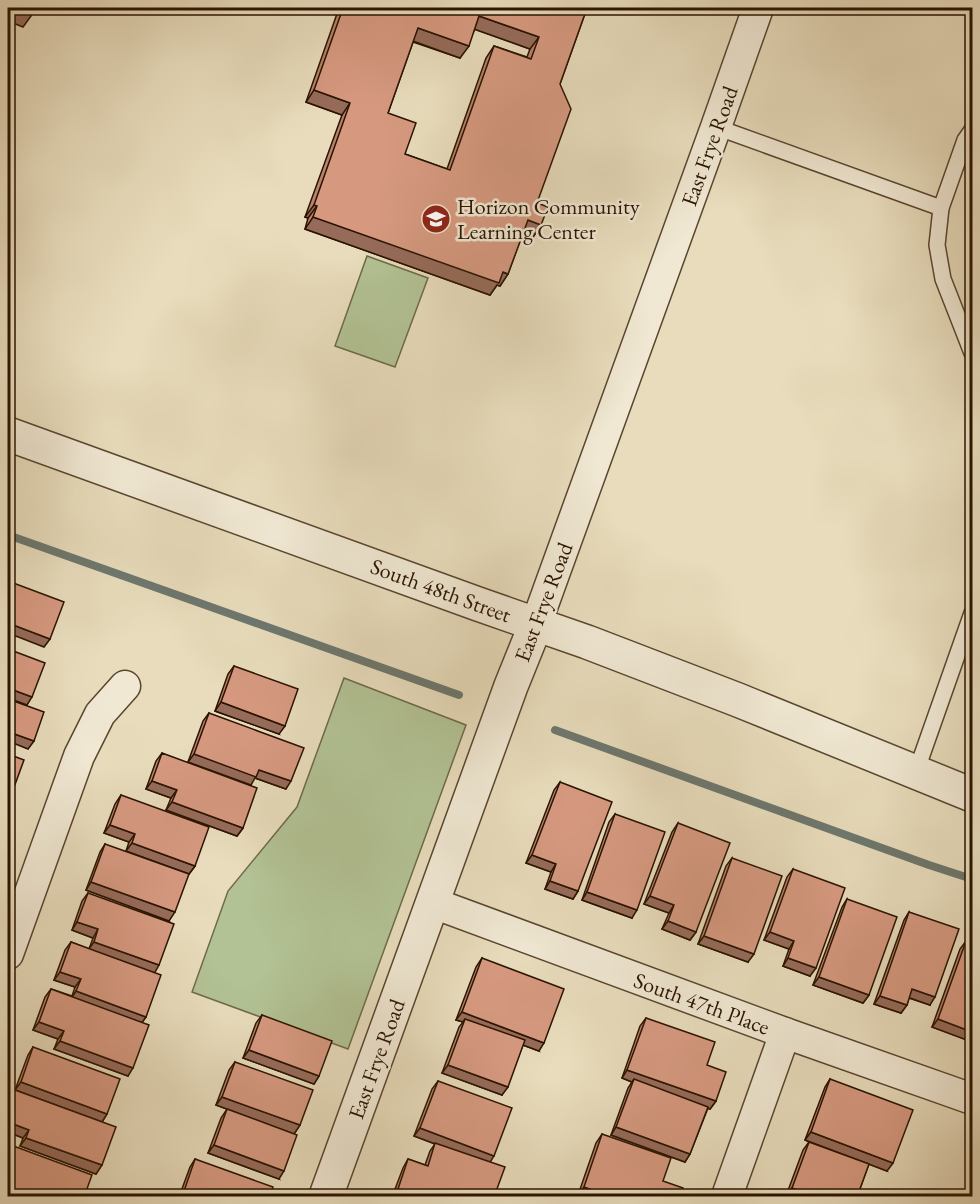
<svg xmlns="http://www.w3.org/2000/svg" width="980" height="1204" font-family="'EB Garamond',serif">
<style>
.green{fill:#b2c294;stroke:#6e6a4a;stroke-width:1.5}
.lines{fill:none;stroke-linecap:round;stroke-linejoin:round}
.stream{stroke:#6d776e;stroke-width:8}
.service-casing{stroke:#5a452f;stroke-width:18}
.minor-casing{stroke:#5a452f;stroke-width:33}
.tertiary-casing{stroke:#5a452f;stroke-width:36}
.service{stroke:#f0e8d3;stroke-width:15}
.minor{stroke:#f0e8d3;stroke-width:30}
.tertiary{stroke:#f0e8d3;stroke-width:33}
.wall{fill:#b8846e;stroke:#2a1300;stroke-width:1.5;fill-rule:evenodd}
.shaded-wall{fill:#966b5a;stroke:#2a1300;stroke-width:1.5}
.building{fill:#d69980;stroke:#2a1300;stroke-width:1.5;fill-rule:evenodd}
.labels{text-anchor:middle;stroke-width:5;stroke-linejoin:round;paint-order:stroke}
.street-label{font-size:22px;fill:#2a1300;stroke:#f0e8d3}
.poi-label{font-size:22px;fill:#2a1300;stroke:#f0e8d3;text-anchor:start}
</style>
<rect width="100%" height="100%" fill="#e8dcbc"/>
<filter id="stains"><feTurbulence type="fractalNoise" baseFrequency=".00333" numOctaves="4"/><feColorMatrix values="0 0 0 0 .2 0 0 0 0 .09 0 0 0 0 .02 0 0 0 .5 -.17"/></filter>
<radialGradient id="worn" r=".72"><stop offset=".6" stop-color="#630" stop-opacity="0"/><stop offset="1" stop-color="#630" stop-opacity=".3"/></radialGradient>
<g class="green">
<polygon points="367,256 428,278 395,367 335,346"/>
<polygon points="344,678 466,725 348,1049 192,992 228,891 297,807"/>
</g>
<g class="lines">
<g class="stream">
<polyline points="8,535 459,695"/>
<polyline points="555,730 929,865 972,879"/>
</g>
<g class="service-casing">
<g id="service">
<polyline points="716,127 941,208"/>
<polyline points="972,130 965,140 941,208 937,245 943,279 972,353"/>
<polyline points="916,772 972,613"/>
</g>
</g>
<g class="minor-casing">
<g id="minor">
<polyline points="536,624 716,127 758,8"/>
<polyline points="433,903 785,1033 972,1099"/>
<polyline points="8,954 79,756 100,714 125,686"/>
<polyline points="727,1196 785,1033"/>
</g>
</g>
<g class="tertiary-casing">
<g id="tertiary">
<polyline points="8,434 478,604 587,642 738,700 972,795"/>
<polyline points="326,1196 511,686 536,624"/>
</g>
</g>
<use href="#service" class="service"/>
<use href="#minor" class="minor"/>
<use href="#tertiary" class="tertiary"/>
</g>
<g class="wall">
<path d="M 339,8 L 587,8 L 560,84 L 537,203 L 541,225 L 533,237 L 523,233 L 508,274 L 500,286 L 497,285 L 490,295 L 305,229 L 308,218 L 305,217 L 342,115 L 306,102 ZM 475,29 L 530,49 L 527,57 L 494,46 L 486,58 L 447,169 L 405,154 L 388,113 L 413,42 L 460,58 Z"/>
<polygon points="234,666 279,734 215,711 228,674"/>
<polygon points="209,713 286,789 255,778 188,762 203,721"/>
<polygon points="162,753 243,828 237,836 166,810 171,798 146,789 156,761"/>
<polygon points="560,782 578,891 573,899 545,889 551,872 526,863 554,790"/>
<polygon points="121,795 195,866 189,874 126,851 129,842 104,833 115,804"/>
<polygon points="615,814 632,918 582,900 609,822"/>
<polygon points="678,823 696,932 690,940 662,929 669,913 644,904 672,832"/>
<polygon points="105,844 169,921 86,890 100,852"/>
<polygon points="732,858 748,962 698,944 726,866"/>
<polygon points="793,869 810,976 783,966 789,949 764,940 787,877"/>
<polygon points="88,893 154,973 146,1017 142,1022 128,1076 54,1049 58,1039 33,1030 45,997 51,989 72,996 75,987 54,980 65,950 71,942 89,949 93,938 72,930 82,901"/>
<polygon points="847,899 869,995 863,1003 813,985 842,907"/>
<polygon points="909,912 930,1005 909,998 907,1005 901,1013 874,1004 904,920"/>
<polygon points="966,941 972,944 972,1042 932,1027 960,949"/>
<polygon points="482,958 539,1051 523,1045 502,1095 442,1073 459,1027 463,1022 456,1020 476,967"/>
<polygon points="262,1015 319,1076 314,1084 243,1058 256,1023"/>
<polygon points="646,1018 707,1065 716,1101 710,1109 708,1108 690,1154 685,1162 611,1135 628,1088 632,1082 622,1078 640,1026"/>
<polygon points="33,1047 107,1114 102,1122 15,1090 28,1055"/>
<polygon points="235,1062 300,1125 294,1134 216,1105 229,1070"/>
<polygon points="830,1079 887,1171 869,1164 857,1197 786,1196 803,1150 809,1142 805,1140 825,1087"/>
<polygon points="438,1081 490,1162 494,1197 392,1197 403,1168 408,1159 425,1165 430,1151 435,1144 414,1136 432,1089"/>
<polygon points="15,1090 102,1165 96,1174 20,1146 23,1138 8,1132 8,1102"/>
<polygon points="227,1109 279,1179 208,1153 221,1118"/>
<polygon points="602,1134 663,1181 680,1197 582,1197 578,1195 596,1143"/>
<polygon points="195,1159 270,1197 179,1197 190,1167"/>
</g>
<g class="shaded-wall">
<polygon points="8,8 22,8 34,12 23,27 8,21"/>
<polygon points="479,16 539,37 530,49 471,28"/>
<polygon points="418,28 469,46 460,58 410,40"/>
<polygon points="314,90 350,103 342,115 306,102"/>
<polygon points="314,205 317,206 308,218 305,217"/>
<polygon points="313,217 508,274 500,286 497,285 490,295 305,229"/>
<polygon points="528,220 541,225 533,237 519,232"/>
<polygon points="8,623 50,639 44,647 8,633"/>
<polygon points="8,688 32,697 27,705 8,698"/>
<polygon points="221,702 285,726 279,734 215,711"/>
<polygon points="9,732 34,741 28,749 8,741 8,734"/>
<polygon points="194,754 259,770 291,781 286,789 255,778 251,785 188,762"/>
<polygon points="152,781 177,790 171,798 146,789"/>
<polygon points="8,788 13,790 8,799"/>
<polygon points="172,802 243,828 237,836 166,810"/>
<polygon points="110,825 135,834 129,842 104,833"/>
<polygon points="132,843 195,866 189,874 126,851"/>
<polygon points="532,855 556,864 551,872 526,863"/>
<polygon points="550,881 578,891 573,899 545,889"/>
<polygon points="91,882 175,912 169,921 86,890"/>
<polygon points="587,892 637,910 632,918 582,900"/>
<polygon points="650,896 674,905 669,913 644,904"/>
<polygon points="668,921 696,932 690,940 662,929"/>
<polygon points="77,922 98,929 93,938 72,930"/>
<polygon points="770,932 794,941 789,949 764,940"/>
<polygon points="704,936 754,954 748,962 698,944"/>
<polygon points="94,942 159,965 154,974 88,950"/>
<polygon points="788,958 816,968 810,976 783,966"/>
<polygon points="60,972 81,979 75,987 54,980"/>
<polygon points="819,977 869,995 863,1003 813,985"/>
<polygon points="912,989 935,997 930,1005 907,997"/>
<polygon points="76,991 146,1017 140,1025 71,999"/>
<polygon points="880,996 907,1005 901,1013 874,1004"/>
<polygon points="462,1012 544,1043 539,1051 464,1023 465,1019 463,1022 456,1020"/>
<polygon points="938,1019 972,1032 972,1042 932,1027"/>
<polygon points="39,1022 64,1031 58,1039 33,1030"/>
<polygon points="60,1041 133,1068 128,1076 54,1049"/>
<polygon points="249,1050 319,1076 314,1084 243,1058"/>
<polygon points="448,1065 508,1087 502,1095 442,1073"/>
<polygon points="627,1070 716,1101 710,1109 633,1082 634,1079 632,1082 622,1078"/>
<polygon points="21,1082 107,1114 102,1122 15,1090"/>
<polygon points="222,1097 300,1125 294,1134 216,1105"/>
<polygon points="8,1122 29,1130 23,1138 8,1132"/>
<polygon points="616,1127 690,1154 685,1162 611,1135"/>
<polygon points="420,1128 494,1156 489,1164 414,1136"/>
<polygon points="811,1132 893,1163 887,1171 805,1140"/>
<polygon points="26,1138 102,1165 96,1174 20,1146"/>
<polygon points="214,1145 284,1171 279,1179 208,1153"/>
<polygon points="584,1187 611,1197 582,1197 578,1195"/>
<polygon points="8,1188 30,1197 8,1197"/>
<polygon points="792,1188 816,1197 786,1196"/>
<polygon points="398,1189 420,1197 392,1197"/>
</g>
<g class="building">
<polygon points="22,8 35,8 34,12"/>
<path d="M 343,8 L 587,8 L 560,84 L 571,109 L 537,203 L 548,207 L 541,225 L 528,220 L 508,274 L 503,272 L 499,283 L 313,217 L 317,206 L 314,205 L 350,103 L 314,90 ZM 479,16 L 539,37 L 531,59 L 494,46 L 450,170 L 405,154 L 416,123 L 388,113 L 418,28 L 469,46 Z"/>
<polygon points="8,581 64,602 50,639 8,623"/>
<polygon points="8,649 45,663 32,697 8,688"/>
<polygon points="234,666 298,689 285,726 221,702"/>
<polygon points="8,699 44,712 34,741 9,732 8,737"/>
<polygon points="209,713 304,748 291,781 259,770 256,777 194,754"/>
<polygon points="162,753 257,788 243,828 172,802 177,790 152,781"/>
<polygon points="8,754 24,760 13,790 8,788"/>
<polygon points="560,782 612,802 578,891 550,881 556,864 532,855"/>
<polygon points="121,795 209,827 195,866 132,843 135,834 110,825"/>
<polygon points="615,814 665,832 637,910 587,892"/>
<polygon points="678,823 730,843 696,932 668,921 674,905 650,896"/>
<polygon points="105,844 189,874 175,912 91,882"/>
<polygon points="732,858 782,876 754,954 704,936"/>
<polygon points="793,869 845,888 816,968 788,958 794,941 770,932"/>
<polygon points="88,893 174,924 159,965 94,942 98,929 77,922"/>
<polygon points="847,899 897,917 869,995 819,977"/>
<polygon points="909,912 959,929 935,997 912,989 907,1005 880,996"/>
<polygon points="966,941 972,944 972,1032 938,1019"/>
<polygon points="71,942 161,975 146,1017 76,991 81,979 60,972"/>
<polygon points="482,958 564,989 544,1043 462,1012"/>
<polygon points="51,989 149,1025 133,1068 60,1041 64,1031 39,1022"/>
<polygon points="262,1015 332,1041 319,1076 249,1050"/>
<polygon points="646,1018 715,1042 707,1065 726,1072 716,1101 627,1070"/>
<polygon points="465,1019 525,1040 508,1087 448,1065"/>
<polygon points="33,1047 120,1079 107,1114 21,1082"/>
<polygon points="235,1062 313,1090 300,1125 222,1097"/>
<polygon points="634,1079 708,1107 690,1154 616,1127"/>
<polygon points="830,1079 913,1110 893,1163 811,1132"/>
<polygon points="438,1081 512,1108 494,1156 420,1128"/>
<polygon points="15,1090 116,1127 102,1165 26,1138 29,1130 8,1122 8,1110"/>
<polygon points="227,1109 297,1135 284,1171 214,1145"/>
<polygon points="602,1134 671,1158 663,1181 683,1188 680,1197 611,1197 584,1187"/>
<polygon points="809,1142 869,1164 857,1197 816,1197 792,1188"/>
<polygon points="435,1143 505,1167 494,1197 420,1197 398,1189 408,1159 428,1166"/>
<polygon points="8,1144 92,1175 84,1197 30,1197 8,1188 11,1179 8,1178"/>
<polygon points="195,1159 273,1187 270,1197 189,1197 183,1194"/>
</g>
<defs>
<g id="school-disc" transform="scale(1.5)"><circle r="9.5" fill="#8f2418" stroke="#f0e8d3"/><path d="M0-5L7-2L0 1L-7-2ZM-4 1L0 2.5L4 1V4Q0 6-4 4Z" fill="#fff"/></g>
</defs>
<g fill-rule="evenodd">
<use href="#school-disc" x="436" y="219"/>
</g>
<g class="labels">
<g class="street-label">
<text transform="translate(709 146) rotate(-70)" y="8">East Frye Road</text>
<text transform="translate(441 590) rotate(20)" y="8">South 48th Street</text>
<text transform="translate(543 602) rotate(-69)" y="8">East Frye Road</text>
<text transform="translate(702 1003) rotate(20)" y="8">South 47th Place</text>
<text transform="translate(376 1059) rotate(-70)" y="8">East Frye Road</text>
</g>
<g class="poi-label">
<text x="457" y="214">Horizon Community<tspan x="457" dy="25">Learning Center</tspan></text>
</g>
</g>
<rect width="980" height="1204" fill="none" stroke="#e8dcbc" stroke-width="30"/>
<rect x="9" y="9" width="962" height="1186" fill="none" stroke="#2a1300" stroke-width="3"/>
<rect x="15" y="15" width="950" height="1174" fill="none" stroke="#2a1300" stroke-width="1.5"/>
<rect width="100%" height="100%" filter="url(#stains)"/>
<rect width="100%" height="100%" fill="url(#worn)"/>
</svg>
